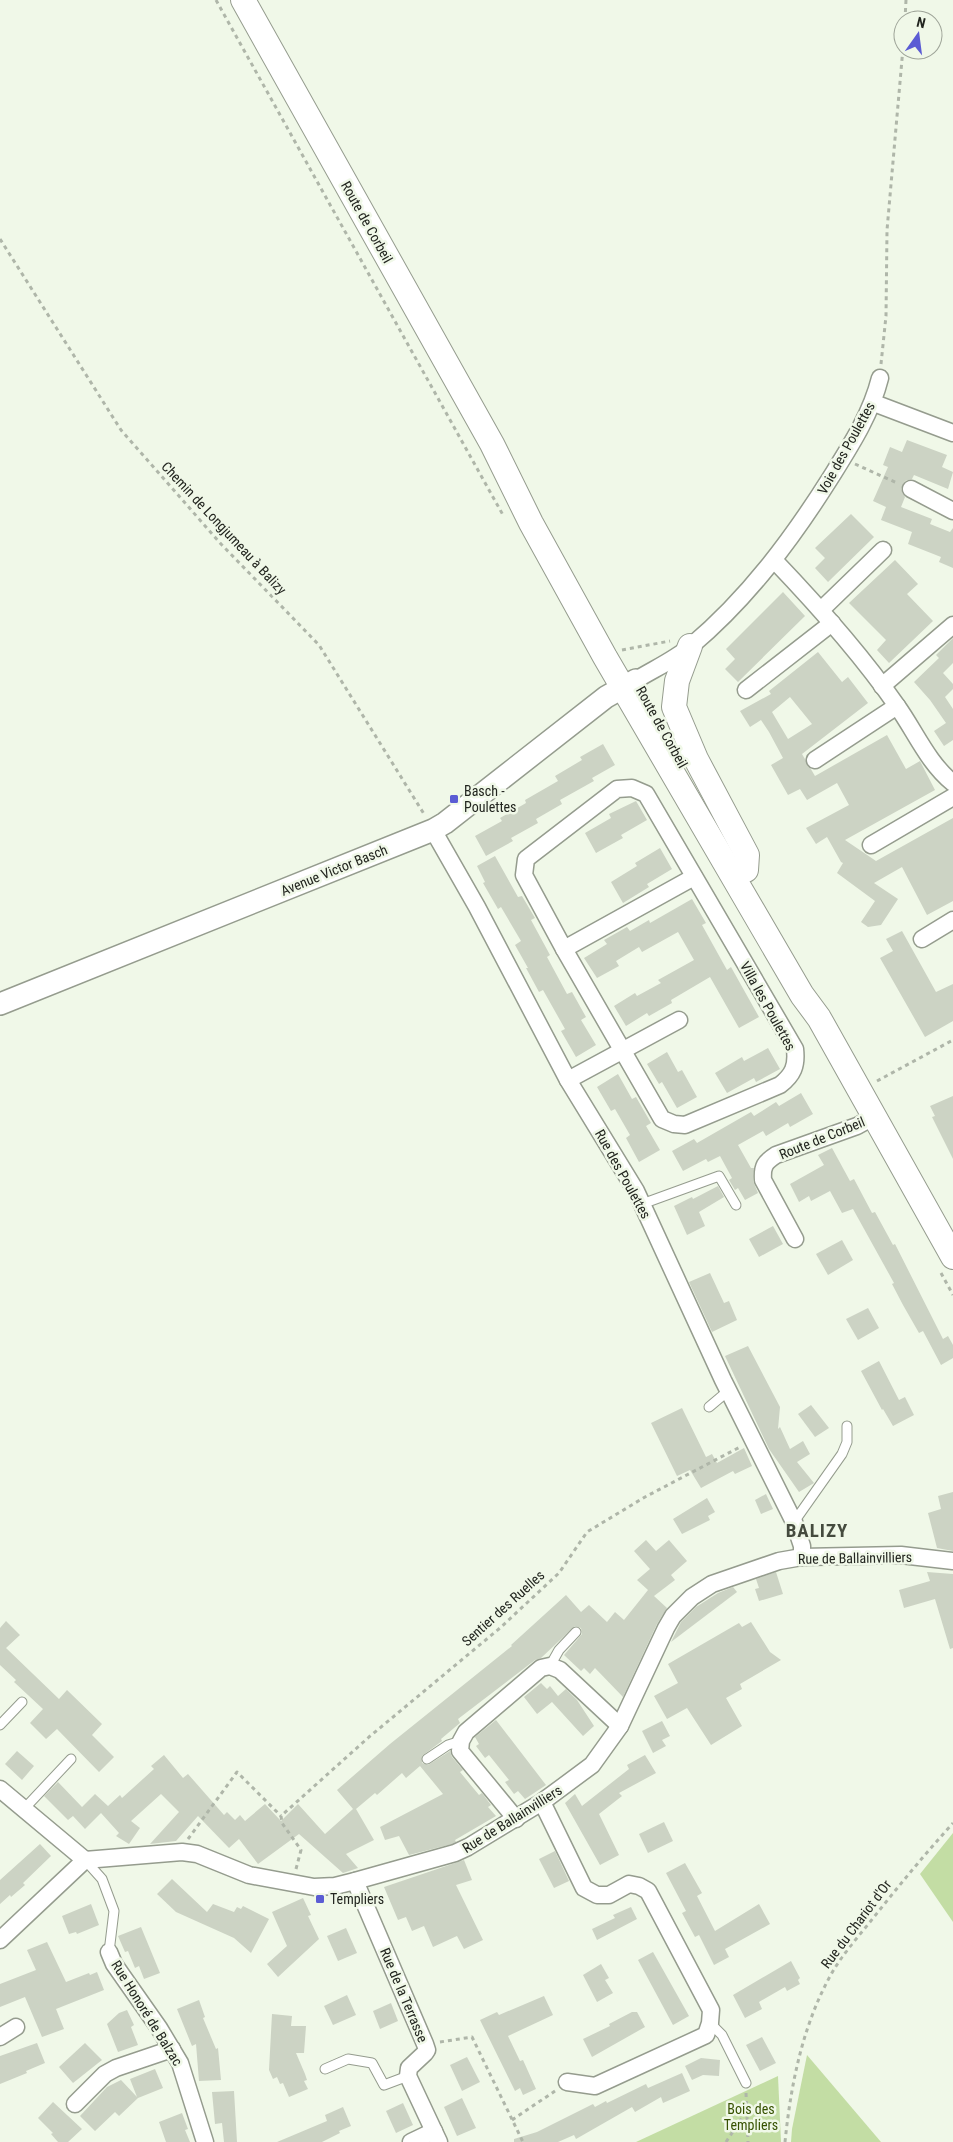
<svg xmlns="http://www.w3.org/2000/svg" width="953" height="2142" font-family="'Roboto Condensed',sans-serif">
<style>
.green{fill:#c3dda4}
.building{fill:#ccd3c4;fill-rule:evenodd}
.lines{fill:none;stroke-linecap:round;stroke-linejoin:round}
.service-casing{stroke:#959c8e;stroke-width:11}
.minor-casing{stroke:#959c8e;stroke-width:19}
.tertiary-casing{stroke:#959c8e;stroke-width:24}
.secondary-casing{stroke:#959c8e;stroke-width:26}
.path{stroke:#afb6a9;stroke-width:3;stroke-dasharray:4 4;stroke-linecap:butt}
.service{stroke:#fff;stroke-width:9}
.minor{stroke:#fff;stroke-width:16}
.tertiary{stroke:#fff;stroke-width:21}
.secondary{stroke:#fff;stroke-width:24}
.poi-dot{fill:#5b5cd4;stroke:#f0f8e8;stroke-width:2}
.labels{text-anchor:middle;stroke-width:5;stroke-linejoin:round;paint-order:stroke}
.street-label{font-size:14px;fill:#22251f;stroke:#f0f8e8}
.poi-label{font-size:14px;fill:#22251f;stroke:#f0f8e8;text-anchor:start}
.park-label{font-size:14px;fill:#365100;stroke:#f0f8e8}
.district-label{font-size:19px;font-weight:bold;letter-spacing:1px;fill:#454b3e;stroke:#f0f8e8}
</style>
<rect width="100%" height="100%" fill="#f0f8e8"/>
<g class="green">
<polygon points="953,1833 953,1922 920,1874"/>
<polygon points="807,2055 881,2142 791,2142 792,2129"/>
<polygon points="778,2076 781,2142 636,2142"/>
</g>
<g class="building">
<polygon points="907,440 947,455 942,467 953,472 948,489 914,475 912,479 905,481 901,489 905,497 901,507 932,519 930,524 950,532 953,528 953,568 939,562 941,557 908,544 912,532 881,520 886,507 873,501 888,467 883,465 890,447 902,452"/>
<polygon points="851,514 874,537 828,582 815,568 825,558 815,548"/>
<polygon points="895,560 918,584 907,594 933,621 889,663 877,650 886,640 849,603"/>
<polygon points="783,592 805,616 738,682 725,669 735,659 726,649"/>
<polygon points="953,638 953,663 943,673 953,684 953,689 945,697 953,709 953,740 944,746 934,731 946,723 930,700 914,682 939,658 936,655"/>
<path d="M 818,652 L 842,682 L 848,677 L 868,703 L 802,754 L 815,776 L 887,735 L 906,769 L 920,761 L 935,790 L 845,840 L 876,861 L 953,818 L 953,901 L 927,915 L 902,867 L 874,883 L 898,899 L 881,925 L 868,927 L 861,922 L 875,901 L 837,873 L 843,863 L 841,862 L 827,837 L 816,844 L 806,828 L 849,805 L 837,783 L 807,800 L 800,789 L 788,795 L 771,765 L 783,758 L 769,732 L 761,720 L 750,727 L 740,711 L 771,694 L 769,691 ZM 790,697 L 812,724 L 788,739 L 772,712 Z"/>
<polygon points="603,744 615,765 592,778 594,781 560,800 562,804 536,819 538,823 511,838 513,841 486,856 475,836 502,821 500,818 526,803 525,800 558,781 555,776 582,760 580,757"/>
<polygon points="636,801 647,820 621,835 623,838 596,853 585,833 611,818 609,814"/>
<polygon points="660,848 672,869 647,884 649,887 623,903 611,882 637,866 635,863"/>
<polygon points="495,856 518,897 522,896 535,918 531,920 550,955 547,957 567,994 572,992 586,1017 581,1020 596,1045 576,1057 561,1031 565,1029 543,990 539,992 526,968 528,968 515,945 521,941 501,907 498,909 483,883 485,882 477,866"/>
<polygon points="692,899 706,923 702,925 727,970 731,967 759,1017 739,1028 710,977 671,1000 672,1003 649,1016 647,1013 626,1026 614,1006 635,993 637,996 661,983 658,980 694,960 678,932 642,952 639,947 616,961 619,966 597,978 584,958 607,944 604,940 627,927 630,931 649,920 650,923"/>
<polygon points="902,931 936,992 953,984 953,1021 925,1037 880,958 893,951 886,939"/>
<polygon points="768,1048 780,1069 756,1082 754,1078 727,1093 715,1073 742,1057 744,1061"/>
<polygon points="667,1052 678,1072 682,1070 697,1097 677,1108 662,1082 659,1084 647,1064"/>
<polygon points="618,1074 632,1099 636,1097 651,1123 646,1126 660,1150 639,1162 626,1138 630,1135 615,1109 611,1111 597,1087"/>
<polygon points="801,1093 813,1114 790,1127 788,1123 766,1136 763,1131 738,1145 751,1168 754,1168 753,1181 758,1193 745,1200 738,1188 735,1190 729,1180 732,1178 720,1156 708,1162 706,1159 683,1171 672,1151 694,1139 697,1143 751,1112 754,1116 776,1102 779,1106"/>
<polygon points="953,1096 953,1159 932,1117 935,1116 930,1106"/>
<polygon points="832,1148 850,1181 854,1179 872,1213 875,1212 893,1245 895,1244 943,1339 948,1336 953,1345 953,1358 941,1365 923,1331 919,1333 903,1305 892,1284 894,1283 853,1209 842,1213 830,1191 811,1201 809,1196 799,1202 790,1184 824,1165 818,1155"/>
<polygon points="718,1186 724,1197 699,1212 705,1226 687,1235 674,1206 692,1197 693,1199"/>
<polygon points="773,1226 783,1244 759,1257 749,1239"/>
<polygon points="842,1240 853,1260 828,1275 816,1254"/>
<polygon points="710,1273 724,1303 729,1301 737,1320 712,1332 689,1282"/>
<polygon points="868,1308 879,1328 858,1340 846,1319"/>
<polygon points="748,1346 780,1407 778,1429 780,1427 790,1449 803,1441 810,1454 797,1462 814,1483 799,1492 769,1449 725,1356"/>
<polygon points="879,1361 899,1400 905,1397 914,1415 893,1426 883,1409 882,1410 861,1371"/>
<polygon points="811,1405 829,1428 815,1437 798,1414"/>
<polygon points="682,1408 706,1457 712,1454 717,1463 744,1448 752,1466 735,1474 733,1471 701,1488 690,1470 677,1476 651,1423"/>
<polygon points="953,1492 953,1551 937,1548 928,1513 941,1509 938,1496"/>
<polygon points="766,1494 773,1509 761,1514 755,1500"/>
<polygon points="707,1498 715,1512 708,1516 710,1520 682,1534 673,1519"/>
<polygon points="646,1540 656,1551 669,1540 687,1561 671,1575 675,1580 654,1596 667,1608 657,1624 623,1697 595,1668 590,1674 584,1668 581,1671 564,1655 582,1634 581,1628 575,1626 541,1658 535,1660 458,1719 460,1723 441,1739 442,1741 422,1756 422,1763 428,1765 450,1751 452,1757 463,1770 460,1772 479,1795 482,1793 491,1805 488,1807 496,1816 455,1840 456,1842 452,1844 409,1855 399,1836 385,1840 380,1827 443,1794 420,1766 406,1778 402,1773 377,1795 375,1793 356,1809 374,1840 346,1854 358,1868 343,1873 299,1834 258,1864 239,1839 229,1848 198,1816 176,1841 150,1844 179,1812 161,1794 131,1821 140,1828 129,1844 116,1836 119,1833 101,1813 85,1829 73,1816 68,1820 44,1796 58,1782 82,1807 95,1794 108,1806 120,1795 122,1798 154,1769 151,1766 164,1755 183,1778 188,1774 224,1815 227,1812 235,1820 240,1815 245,1821 265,1804 281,1821 298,1804 325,1834 353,1809 337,1790 390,1744 512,1646 511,1645 566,1595 581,1612 589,1605 607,1622 615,1612 624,1620 648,1590 637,1580 650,1569 634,1551"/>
<polygon points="776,1572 783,1594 759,1601 755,1589 759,1588 756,1579"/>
<polygon points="927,1572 953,1574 953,1648 950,1649 935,1599 904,1608 899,1590 930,1581"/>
<polygon points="733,1587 737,1592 671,1642 681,1622 696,1607 718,1593"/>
<polygon points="6,1621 20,1635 6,1648 59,1699 67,1690 102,1724 92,1735 114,1757 99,1772 57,1729 46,1739 30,1723 43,1709 14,1682 16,1680 0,1665 0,1628"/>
<polygon points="751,1622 770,1652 781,1660 740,1684 742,1689 726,1698 742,1726 711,1745 687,1708 667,1719 654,1696 678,1683 668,1664 739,1623 742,1627"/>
<polygon points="541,1683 547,1689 550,1686 558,1696 566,1689 577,1700 594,1726 583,1736 552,1702 537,1714 524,1697"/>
<polygon points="496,1720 546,1785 525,1799 518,1791 514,1794 505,1782 509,1780 489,1755 485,1758 476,1746 479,1744 475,1737"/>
<polygon points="662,1721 670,1736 662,1740 666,1746 653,1753 642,1731"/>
<polygon points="17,1751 34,1766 22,1780 5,1764"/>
<polygon points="645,1755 656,1773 619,1793 622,1796 599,1814 619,1855 600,1865 565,1803 575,1794 582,1806 629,1769 627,1765"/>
<polygon points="664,1822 673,1841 648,1853 639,1834"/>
<polygon points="40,1844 51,1856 23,1883 25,1885 11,1897 10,1895 0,1904 0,1880"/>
<polygon points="555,1851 569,1881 554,1888 539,1859"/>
<polygon points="464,1860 472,1880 456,1885 483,1940 464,1949 457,1936 433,1947 424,1926 412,1931 406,1917 398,1920 384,1887"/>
<polygon points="685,1863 702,1893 697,1896 715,1931 759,1904 770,1924 725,1949 729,1957 714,1965 699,1935 695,1937 682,1913 686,1911 666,1873"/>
<polygon points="172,1879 207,1912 213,1904 234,1912 237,1907 241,1909 243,1906 269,1919 251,1953 234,1938 176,1912 157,1894"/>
<polygon points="303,1898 311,1915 308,1916 319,1939 278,1977 267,1964 287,1946 272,1912"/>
<polygon points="91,1904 99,1925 77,1934 76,1932 69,1934 62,1916"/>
<polygon points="631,1907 637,1919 597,1940 592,1929 615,1918 613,1915"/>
<polygon points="141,1927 160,1973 144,1979 139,1966 135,1968 128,1951 125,1952 118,1936"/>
<polygon points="346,1928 357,1953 338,1961 327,1936"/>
<polygon points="47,1942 66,1982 89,1973 90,1975 97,1972 104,1990 56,2009 64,2029 42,2037 25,1997 0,2007 0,1984 36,1970 27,1950"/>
<polygon points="653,1952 689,2016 673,2025 638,1960"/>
<polygon points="791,1961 800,1978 798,1980 800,1984 787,1991 785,1987 759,2002 762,2009 745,2018 733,1995"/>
<polygon points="601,1964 609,1978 605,1980 613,1993 597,2002 583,1975"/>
<polygon points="347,1995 356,2015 333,2025 324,2006"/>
<polygon points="544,1996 553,2015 508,2036 520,2061 523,2060 536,2089 523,2095 520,2088 515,2091 480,2020 497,2012 499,2015"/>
<polygon points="199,2000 205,2017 203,2018 216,2049 218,2048 221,2080 199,2081 196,2044 192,2046 177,2009"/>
<polygon points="391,2003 398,2021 380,2029 373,2011"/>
<polygon points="127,2010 134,2025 131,2027 138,2045 118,2052 107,2024 119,2013"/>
<polygon points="632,2012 637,2012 645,2027 592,2057 583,2039 610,2026 609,2024"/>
<polygon points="272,2014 292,2016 291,2026 306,2026 304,2053 296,2053 305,2074 307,2080 304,2081 308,2089 289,2097 283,2083 280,2084 277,2077 273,2079 269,2070"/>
<polygon points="762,2037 776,2063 760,2071 746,2045"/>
<polygon points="37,2043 45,2063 26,2071 27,2073 0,2084 0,2056"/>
<polygon points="85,2043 102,2060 73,2083 59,2067"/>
<polygon points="467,2057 480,2082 462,2091 450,2065"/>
<polygon points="701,2058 720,2060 719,2076 703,2075 692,2080 685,2066"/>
<polygon points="155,2069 163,2088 138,2098 119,2116 115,2112 95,2131 80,2116 107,2087 121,2080 137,2097 130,2079"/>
<polygon points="682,2073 690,2091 663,2103 661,2097 635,2112 632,2107 576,2139 574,2135 558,2142 514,2142 514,2139 537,2132 593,2104 595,2107 606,2101 607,2103 646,2084 648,2088"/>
<polygon points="234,2091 237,2142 224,2142 222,2123 215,2124 212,2092"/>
<polygon points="462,2098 476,2128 457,2136 444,2107"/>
<polygon points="53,2102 82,2129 68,2142 58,2142 51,2134 53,2133 38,2118"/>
<polygon points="403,2103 413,2125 396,2133 386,2111"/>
<polygon points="343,2107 351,2126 339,2131 340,2133 322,2142 277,2142 327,2121 325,2115"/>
<polygon points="182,2113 188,2129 185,2130 190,2142 166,2142 159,2122"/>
</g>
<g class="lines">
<g class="service-casing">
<g id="service">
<polyline points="642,1204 719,1176 736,1205"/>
<polyline points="709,1407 728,1391"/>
<polyline points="794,1522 842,1454 847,1442 847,1426"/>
<polyline points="550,1666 559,1650 576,1632"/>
<polyline points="0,1725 22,1702"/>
<polyline points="427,1759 448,1745 461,1741"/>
<polyline points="24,1809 71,1759"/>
<polyline points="85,1860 102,1879 114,1911 109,1952"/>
<polyline points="710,2023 722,2035 746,2083"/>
<polyline points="325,2069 348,2059 372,2063 384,2085 408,2076"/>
</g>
</g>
<g class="minor-casing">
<g id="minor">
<polyline points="874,403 953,433"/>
<polyline points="911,489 953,511"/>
<path d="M 774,560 C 818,606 861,654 897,706 C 915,731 928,763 953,783"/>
<polyline points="821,610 883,550"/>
<path d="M 636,680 C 654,669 674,660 691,646 C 748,598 792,539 831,477 C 851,445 871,414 880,378"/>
<polyline points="882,686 953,625"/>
<polyline points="746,690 832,623"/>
<polyline points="815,760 897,706"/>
<path d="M 632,788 L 646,794 L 795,1049 C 797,1066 793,1075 780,1085 L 685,1125 L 674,1124 L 662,1119 L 564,949 L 524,875 L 526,859 L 617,789 Z"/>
<polyline points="433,830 477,907 568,1080 636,1191 723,1380 794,1522 802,1546 802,1557"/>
<polyline points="871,845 953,797"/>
<polyline points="922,939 953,920"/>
<polyline points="564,949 694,877"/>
<polyline points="568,1080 679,1020"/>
<path d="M 795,1239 L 763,1180 C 762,1166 765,1162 776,1155 L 857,1126 L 875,1116"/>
<polyline points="0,1789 85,1860"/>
<polyline points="542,1802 584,1888 597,1895 609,1895 629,1884 639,1886 648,1891 711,2010 710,2023 706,2035 595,2086 567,2082"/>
<polyline points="516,1819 460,1751 461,1741 466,1732 541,1668 550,1666 560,1670 620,1726"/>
<polyline points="355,1881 425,2044 427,2050 425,2053 409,2068 408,2076 439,2142"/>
<polyline points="0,1940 85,1860 182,1852 197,1854 249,1875 314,1887 335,1886 355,1881 455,1853 468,1847 542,1802 592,1765 620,1726 666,1628 673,1616 692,1597 712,1584 779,1561 802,1557 901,1555 953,1561"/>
<polyline points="109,1952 114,1964 159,2028 180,2063 205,2142"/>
<polyline points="0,2037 16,2027"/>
<polyline points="75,2104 105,2074 116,2068 172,2049"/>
<polyline points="411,2142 434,2131"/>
</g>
</g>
<g class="tertiary-casing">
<polyline id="tertiary" points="0,1004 433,830 445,823 606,697 636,680"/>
</g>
<g class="secondary-casing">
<g id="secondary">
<polyline points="243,0 492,444 531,523 605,657 802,995 819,1018 953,1257"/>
<polyline points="690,646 677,681 674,707 696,759 747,855 746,870"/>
</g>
</g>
<g class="path">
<polyline points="216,0 503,515"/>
<polyline points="905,20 906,0"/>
<polyline points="0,239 121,430 221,544 319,645 424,814"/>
<polyline points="881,364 886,316 887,230 903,48"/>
<polyline points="855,464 897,483"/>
<polyline points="622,650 670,641"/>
<polyline points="877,1081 953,1040"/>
<polyline points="941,1273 953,1295"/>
<polyline points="188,1839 237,1772 281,1816"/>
<polyline points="296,1869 301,1850 282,1823 281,1816 369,1737 500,1628 559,1573 587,1532 645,1497 740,1447"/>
<polyline points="440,2042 472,2037 523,2142"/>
<polyline points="746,2093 748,2142"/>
<polyline points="512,2120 555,2091"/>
<polyline points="726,2142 746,2112"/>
<path d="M 785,2142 C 791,2083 803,2023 833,1971 C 843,1954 857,1938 870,1922 C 897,1888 924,1855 953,1823"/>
</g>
<use href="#service" class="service"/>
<use href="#minor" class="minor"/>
<use href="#tertiary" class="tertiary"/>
<use href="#secondary" class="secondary"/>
</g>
<g class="poi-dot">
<rect x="449" y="794" width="10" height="10" rx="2.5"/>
<rect x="315" y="1894" width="10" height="10" rx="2.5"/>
</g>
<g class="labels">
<g class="street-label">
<text transform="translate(367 222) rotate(61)" y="5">Route de Corbeil</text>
<text transform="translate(846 448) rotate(-61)" y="5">Voie des Poulettes</text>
<text transform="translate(224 528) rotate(47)" y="5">Chemin de Longjumeau à Balizy</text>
<text transform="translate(662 727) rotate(61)" y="5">Route de Corbeil</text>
<text transform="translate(334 870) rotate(-22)" y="5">Avenue Victor Basch</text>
<text transform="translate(768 1006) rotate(61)" y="5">Villa les Poulettes</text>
<text transform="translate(822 1138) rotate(-22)" y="5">Route de Corbeil</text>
<text transform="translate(623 1174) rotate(61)" y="5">Rue des Poulettes</text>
<text transform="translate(855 1558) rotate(-1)" y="5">Rue de Ballainvilliers</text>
<text transform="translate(503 1608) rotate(-42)" y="5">Sentier des Ruelles</text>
<text transform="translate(512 1819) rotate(-32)" y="5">Rue de Ballainvilliers</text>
<text transform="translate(856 1924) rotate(-53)" y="5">Rue du Chariot d'Or</text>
<text transform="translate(404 1995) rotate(67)" y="5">Rue de la Terrasse</text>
<text transform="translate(147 2013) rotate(58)" y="5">Rue Honoré de Balzac</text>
</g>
<g class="poi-label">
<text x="464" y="796">Basch -<tspan x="464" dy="16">Poulettes</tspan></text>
<text x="330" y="1904">Templiers</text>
</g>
<g class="park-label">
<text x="751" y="2114">Bois des<tspan x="751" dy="16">Templiers</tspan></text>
</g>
<g class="district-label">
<text x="817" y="1537">BALIZY</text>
</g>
</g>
<g transform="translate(918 35) rotate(14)"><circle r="24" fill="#f0f8e8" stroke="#9ea498"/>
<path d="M0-4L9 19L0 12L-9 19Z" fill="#5b5cd4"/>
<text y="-8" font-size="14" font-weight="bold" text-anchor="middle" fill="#22251f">N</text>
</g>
</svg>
